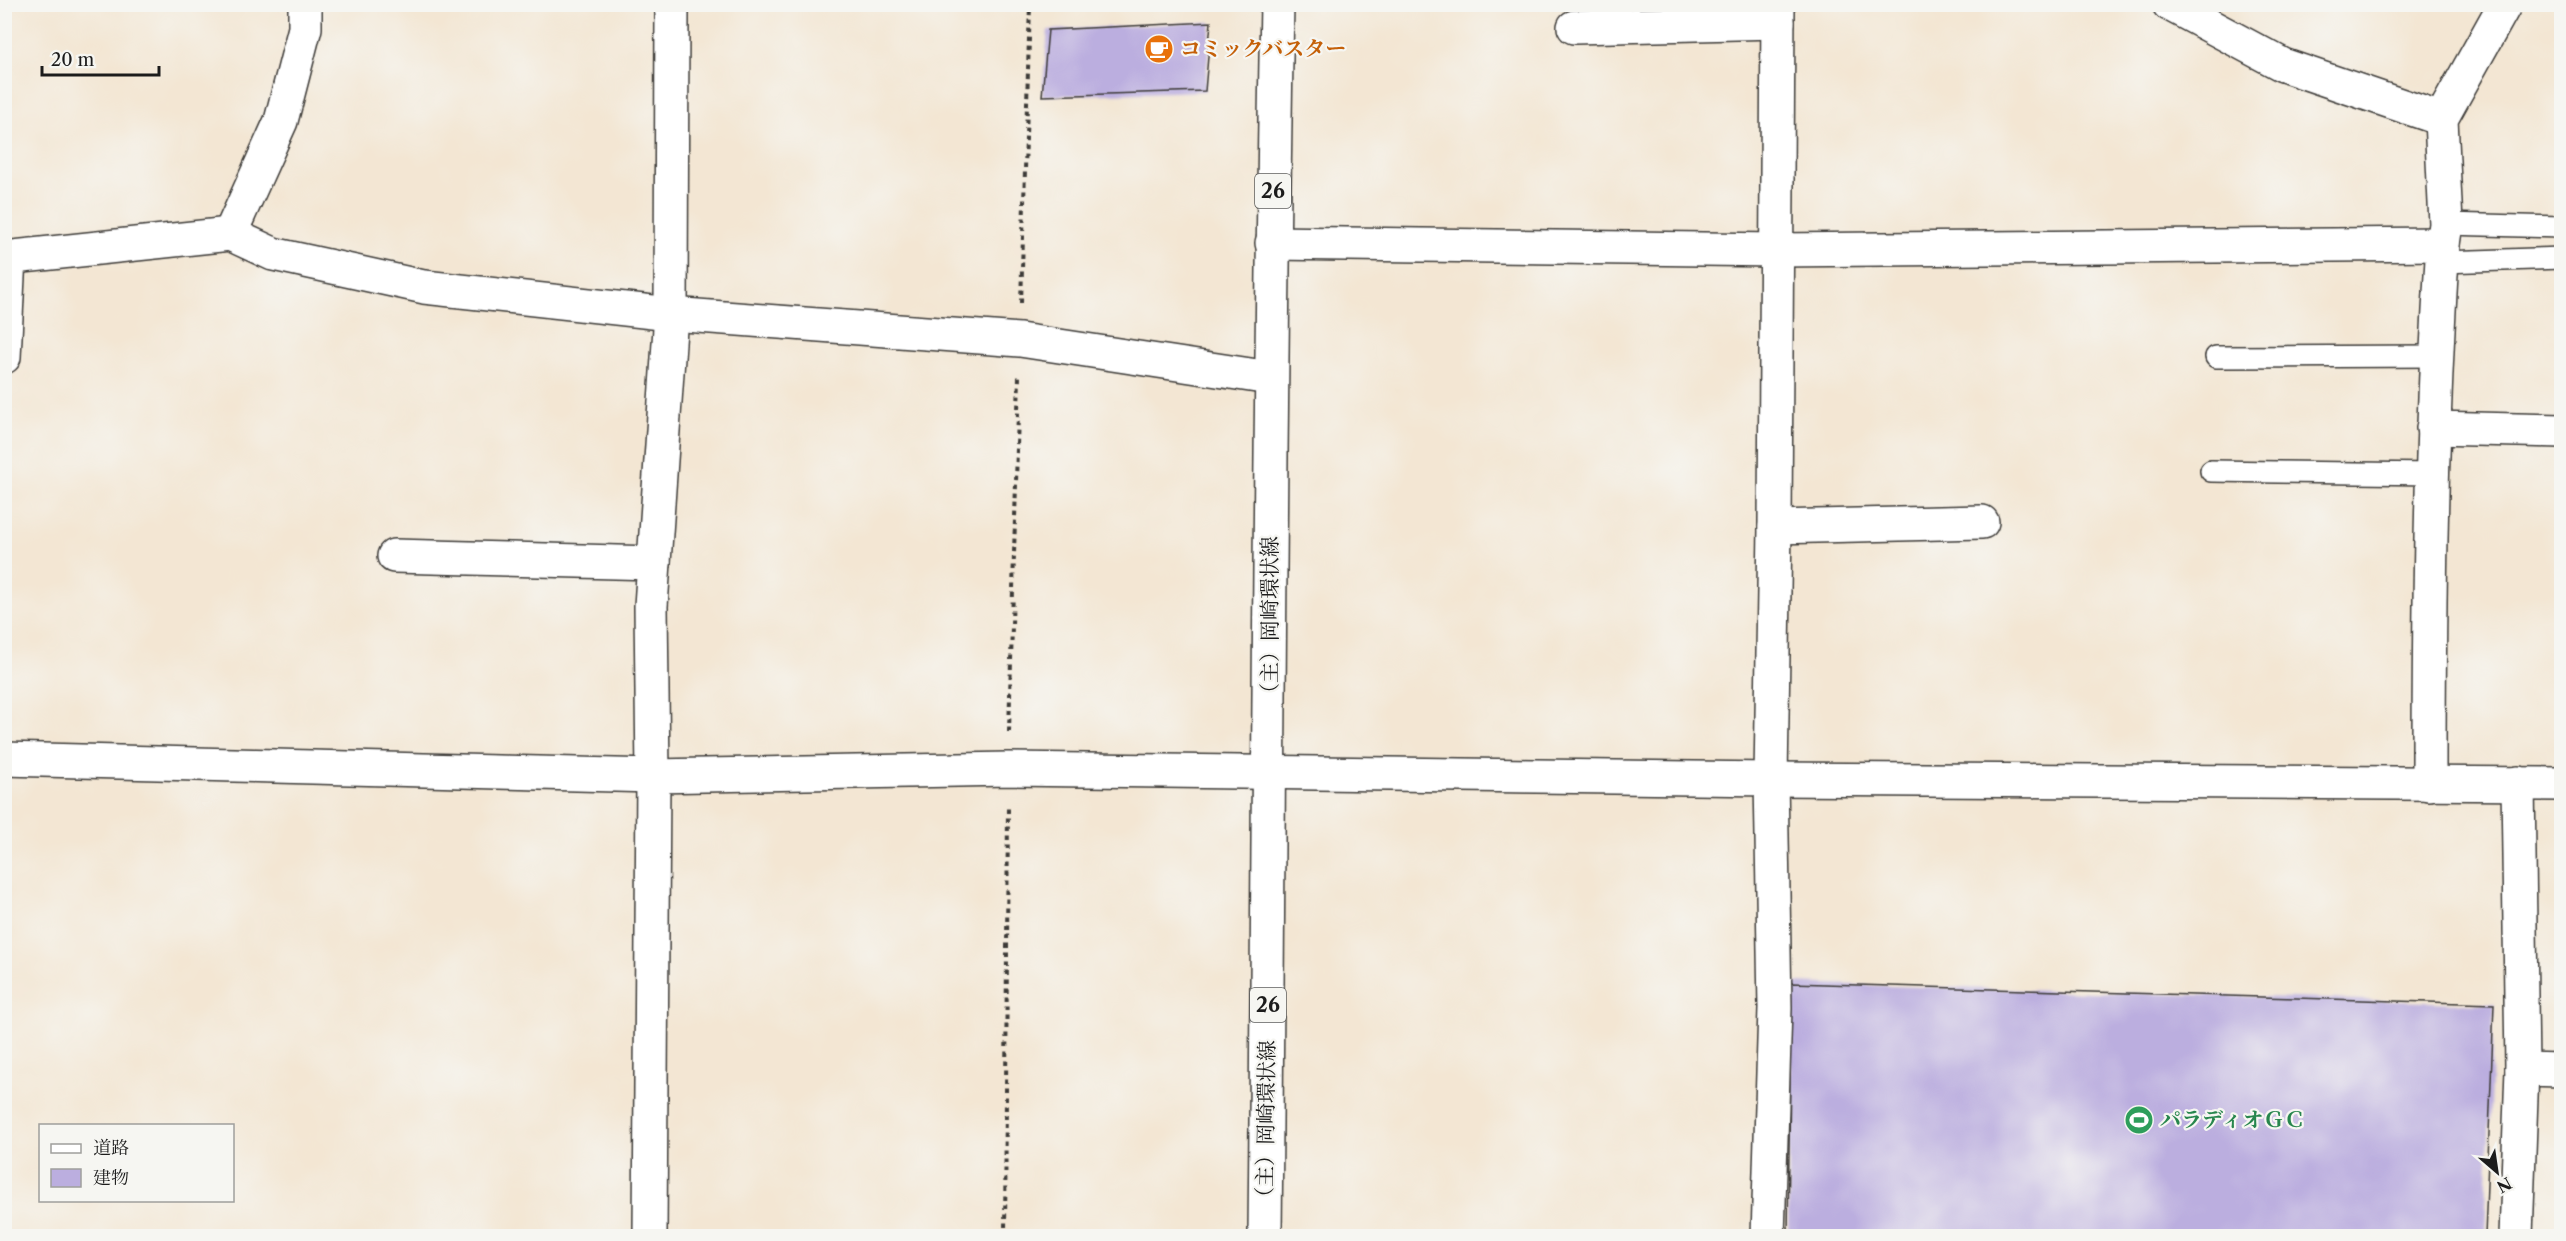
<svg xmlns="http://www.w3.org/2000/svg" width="2566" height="1241" font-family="'Libre Caslon Text','Noto Serif JP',serif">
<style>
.building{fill:#bbaedf}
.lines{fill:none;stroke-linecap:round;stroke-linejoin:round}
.lane-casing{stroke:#3c3a37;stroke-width:24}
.street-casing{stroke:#3c3a37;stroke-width:36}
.primary-casing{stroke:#3c3a37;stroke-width:36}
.path{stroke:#3c3a37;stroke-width:4;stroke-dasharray:4.5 4.5;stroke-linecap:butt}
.lane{stroke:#fff;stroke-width:21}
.street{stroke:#fff;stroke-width:33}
.primary{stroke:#fff;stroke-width:33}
.labels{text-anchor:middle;stroke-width:4.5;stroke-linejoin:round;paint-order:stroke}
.shield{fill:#f6f6f2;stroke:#5d5d5c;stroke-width:1.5}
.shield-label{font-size:20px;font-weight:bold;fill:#1c1c1c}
.food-label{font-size:21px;font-weight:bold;fill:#c56008;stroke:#f6f6f2;text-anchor:start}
.street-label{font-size:21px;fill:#1c1c1c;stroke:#f6f6f2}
.leisure-label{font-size:21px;font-weight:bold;fill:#27864d;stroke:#f6f6f2;text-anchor:start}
</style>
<rect width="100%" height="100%" fill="#f6f6f2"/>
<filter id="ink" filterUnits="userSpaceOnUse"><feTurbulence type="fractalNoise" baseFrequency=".0167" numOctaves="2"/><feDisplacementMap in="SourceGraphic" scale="12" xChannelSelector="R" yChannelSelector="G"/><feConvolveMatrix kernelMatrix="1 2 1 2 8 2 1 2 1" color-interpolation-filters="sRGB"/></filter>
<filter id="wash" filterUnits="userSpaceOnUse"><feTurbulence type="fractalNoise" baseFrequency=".008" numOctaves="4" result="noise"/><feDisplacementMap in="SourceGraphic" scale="24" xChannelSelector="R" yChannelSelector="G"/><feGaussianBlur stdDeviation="1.35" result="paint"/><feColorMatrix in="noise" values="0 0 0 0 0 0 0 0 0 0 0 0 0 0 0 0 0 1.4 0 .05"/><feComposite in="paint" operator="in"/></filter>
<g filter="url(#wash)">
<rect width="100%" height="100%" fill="#f3e6d3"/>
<g id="blocks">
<g class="building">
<polygon points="1211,22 1205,91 1042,96 1048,30"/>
<polygon points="1791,983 2494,1004 2485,1236 1788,1236"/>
</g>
</g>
</g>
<g filter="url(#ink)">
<use href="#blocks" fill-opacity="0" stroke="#3c3a37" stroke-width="1.5"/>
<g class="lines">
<g class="lane-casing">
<g id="lane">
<polyline points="2446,224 2562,227"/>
<polyline points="2442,262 2562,258"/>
<polyline points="2216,357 2439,356"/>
<polyline points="2211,471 2434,474"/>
</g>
</g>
<g class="street-casing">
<g id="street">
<polyline points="2169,4 2283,65 2441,119"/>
<polyline points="1574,27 1778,22"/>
<polyline points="230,234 281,121 305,28 305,4"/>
<polyline points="1272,243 1777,250 2443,244"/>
<polyline points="4,258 230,234 273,254 424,287 671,314 1020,340 1270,378"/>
<polyline points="4,357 9,257"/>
<polyline points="2433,428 2562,431"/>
<polyline points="1775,527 1982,522"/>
<polyline points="394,556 654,563"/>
<polyline points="4,759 653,776 1008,769 1771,779 2562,784"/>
<path d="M 2429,784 C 2429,604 2431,423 2443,244 L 2446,224 L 2441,119 L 2505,4"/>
<polyline points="2522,1069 2562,1070"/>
<polyline points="650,1236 653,776 651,606 671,314 672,4"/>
<polyline points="1768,1236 1775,1008 1771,779 1775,527 1778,4"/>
<polyline points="2516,1236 2522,1069 2518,783"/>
</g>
</g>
<g class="primary-casing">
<path id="primary" d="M 1265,1236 C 1269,826 1269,415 1277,4"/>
</g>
<g class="path">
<polyline points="1021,303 1030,4"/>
<polyline points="1009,732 1019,376"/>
<polyline points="1005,1236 1008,805"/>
</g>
<use href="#lane" class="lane"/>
<use href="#street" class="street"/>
<use href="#primary" class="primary"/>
</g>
</g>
<defs>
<g id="cafe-disc" transform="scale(1.5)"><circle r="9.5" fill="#e8710a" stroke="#f6f6f2"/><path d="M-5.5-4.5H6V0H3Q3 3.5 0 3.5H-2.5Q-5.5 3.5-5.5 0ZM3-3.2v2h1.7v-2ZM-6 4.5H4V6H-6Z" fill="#fff"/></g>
<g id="stadium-disc" transform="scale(1.5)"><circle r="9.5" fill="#2e9e5b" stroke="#f6f6f2"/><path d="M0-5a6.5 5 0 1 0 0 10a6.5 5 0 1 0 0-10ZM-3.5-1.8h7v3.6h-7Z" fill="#fff"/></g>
</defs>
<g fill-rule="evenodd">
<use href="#cafe-disc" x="1159" y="49"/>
<use href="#stadium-disc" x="2139" y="1120"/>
</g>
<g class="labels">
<g class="shield">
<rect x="1255" y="174" width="36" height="34" rx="4.5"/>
<rect x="1250" y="988" width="36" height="34" rx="4.5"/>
</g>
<g class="shield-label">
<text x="1273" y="198">26</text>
<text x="1268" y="1012">26</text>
</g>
<g class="food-label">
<text x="1180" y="56">コミックバスター</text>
</g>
<g class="street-label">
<text transform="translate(1270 620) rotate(-90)" y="7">（主）岡崎環状線</text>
<text transform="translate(1266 1124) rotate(-89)" y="7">（主）岡崎環状線</text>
</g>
<g class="leisure-label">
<text x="2160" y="1127">パラディオＧＣ</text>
</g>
</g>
<rect width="2566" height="1241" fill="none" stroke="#f6f6f2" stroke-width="24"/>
<rect x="39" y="1124" width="195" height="78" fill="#f6f6f2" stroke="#9f9f9c" stroke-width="1.5"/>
<rect x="51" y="1144" width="30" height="9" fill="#ffffff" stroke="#9f9f9c" stroke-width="1.5"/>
<text x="93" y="1154" font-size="18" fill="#1c1c1c">道路</text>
<rect x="51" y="1169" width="30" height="18" fill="#bbaedf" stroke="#9f9f9c" stroke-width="1.5"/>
<text x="93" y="1184" font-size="18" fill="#1c1c1c">建物</text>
<g transform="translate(2497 1172) rotate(151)" stroke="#f6f6f2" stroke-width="4.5" paint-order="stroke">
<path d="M0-4.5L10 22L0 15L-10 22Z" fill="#1c1c1c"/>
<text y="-9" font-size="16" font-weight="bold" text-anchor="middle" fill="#1c1c1c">N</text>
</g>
<path d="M42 66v9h117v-9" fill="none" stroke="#1c1c1c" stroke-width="3"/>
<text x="51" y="66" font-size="18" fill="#1c1c1c" stroke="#f6f6f2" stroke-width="4.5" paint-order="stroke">20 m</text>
</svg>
